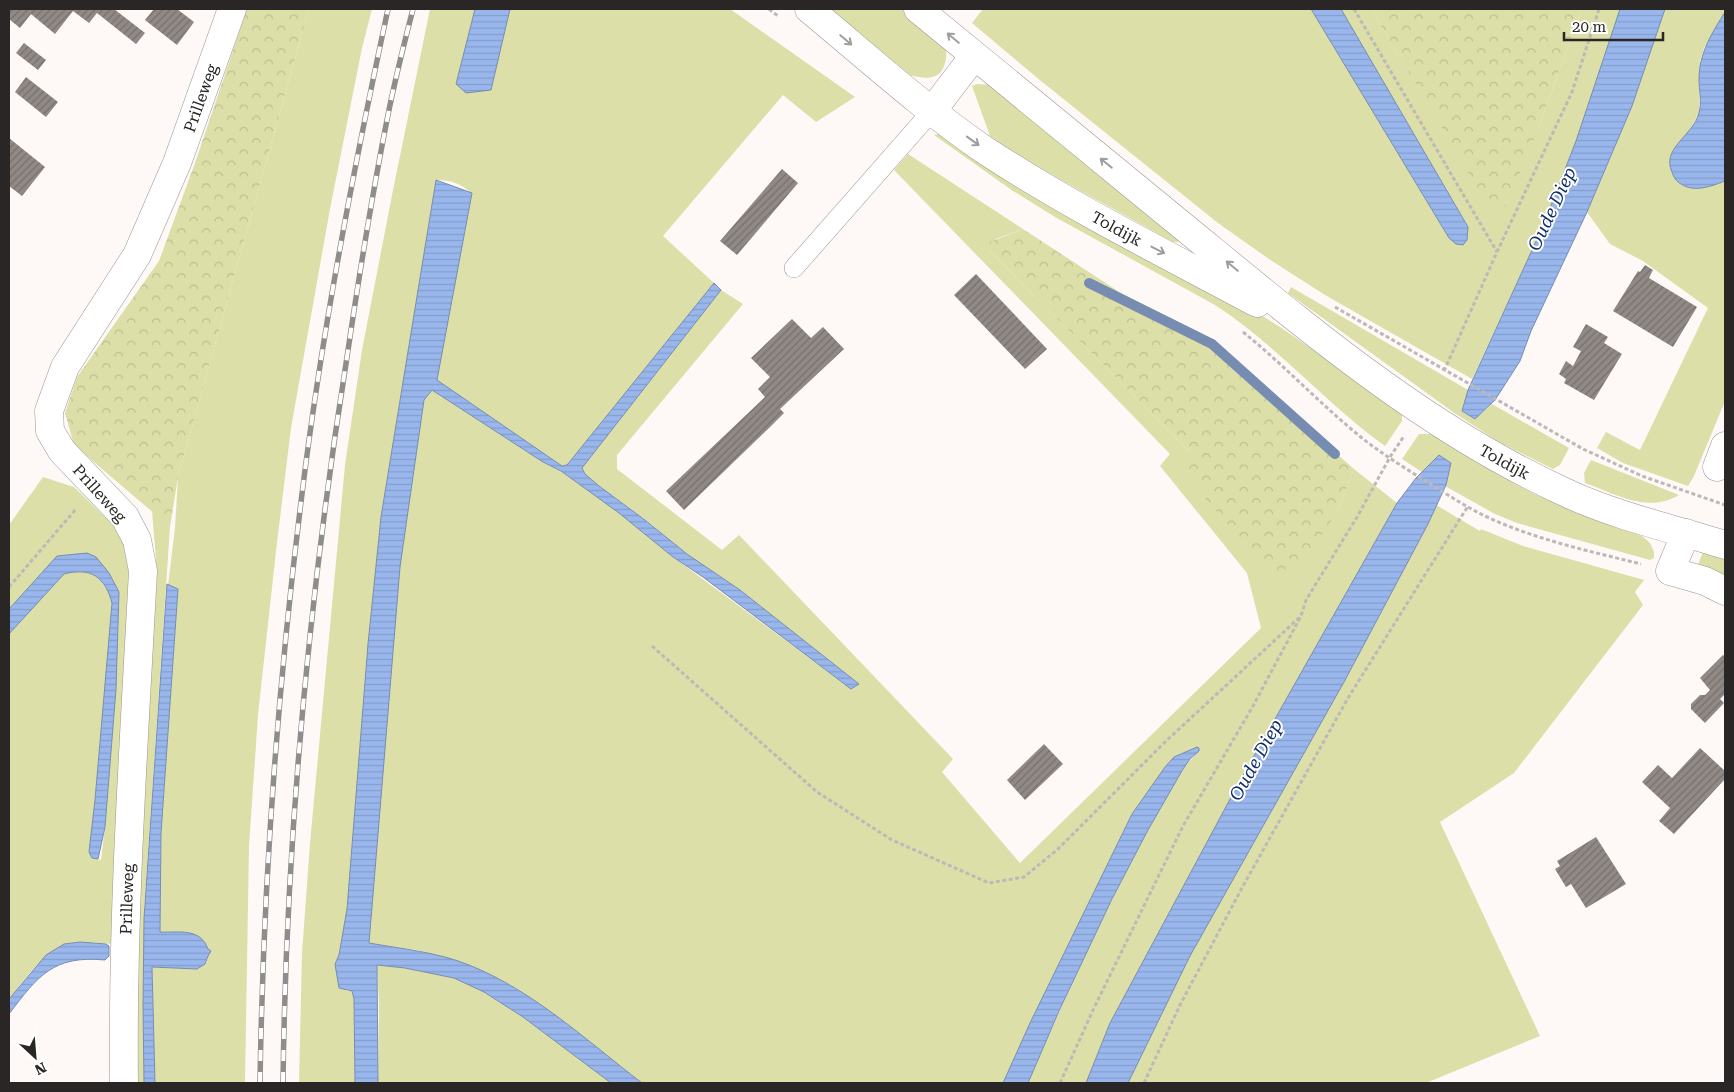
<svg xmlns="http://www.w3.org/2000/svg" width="1734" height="1092" font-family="'Roboto Serif',serif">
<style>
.grass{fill:#dcdfa7}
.forest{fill:url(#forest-crowns)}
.water{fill:url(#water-rules);stroke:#778cb1}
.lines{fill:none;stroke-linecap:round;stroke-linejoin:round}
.stream{stroke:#778cb1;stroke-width:10}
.building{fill:url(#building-hatch)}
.lane-casing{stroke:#9d9592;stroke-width:20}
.street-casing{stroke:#9d9592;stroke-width:29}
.secondary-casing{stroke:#9d9592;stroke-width:29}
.path{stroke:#beb9b8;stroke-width:3;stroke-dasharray:4 2.5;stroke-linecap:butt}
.lane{stroke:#fff;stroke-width:19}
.street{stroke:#fff;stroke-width:28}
.secondary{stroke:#fff;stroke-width:28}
.rail-casing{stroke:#908c8b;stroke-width:5.5}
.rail{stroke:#fff;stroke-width:4;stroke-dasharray:11;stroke-linecap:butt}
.oneway{stroke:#9f9d9d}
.labels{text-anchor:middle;stroke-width:4;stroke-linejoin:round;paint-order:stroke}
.street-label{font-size:16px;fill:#292625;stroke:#fff}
.water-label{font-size:18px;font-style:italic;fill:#0e2d6b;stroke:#fff}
</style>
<defs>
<pattern id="forest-crowns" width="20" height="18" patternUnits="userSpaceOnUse" patternTransform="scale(1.25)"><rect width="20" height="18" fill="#dcdfa7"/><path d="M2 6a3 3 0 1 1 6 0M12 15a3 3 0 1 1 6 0" fill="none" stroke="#bdbf90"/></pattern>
<pattern id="water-rules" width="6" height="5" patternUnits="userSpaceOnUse" patternTransform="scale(1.25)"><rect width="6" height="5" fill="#99b7ed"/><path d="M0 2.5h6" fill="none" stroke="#849dcb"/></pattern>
<pattern id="building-hatch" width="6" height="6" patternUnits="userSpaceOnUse" patternTransform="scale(1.25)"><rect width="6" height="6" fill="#918986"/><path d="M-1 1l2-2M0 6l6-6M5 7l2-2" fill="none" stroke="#76706d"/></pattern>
</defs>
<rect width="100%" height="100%" fill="#fef9f7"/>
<g class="grass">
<polygon points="309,9 372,9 362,48 330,209 291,428 276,551 258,715 249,846 245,1083 155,1083 152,967 197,969 207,962 208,949 186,932 160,932 161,833 178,589 168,585 175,528 178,477"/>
<path d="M 430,9 L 475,9 L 456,84 L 491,89 L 510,9 L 730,9 L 855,97 L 816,122 L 783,95 L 663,236 L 714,283 L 567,465 L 562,466 L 436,380 L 472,194 C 461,183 451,180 436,180 L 381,517 L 368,644 L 347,909 L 339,955 L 335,964 L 347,991 L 352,991 L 354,999 L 355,1083 L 299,1083 L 302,953 L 310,843 L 345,465 L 362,350 L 393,190 Z"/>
<path d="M 830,9 L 907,9 L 946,46 C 948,74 936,83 910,75 Z"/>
<polygon points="983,9 1311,9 1449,238 1468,227 1341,9 1371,9 1488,205 1538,129 1582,9 1620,9 1576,141 1543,226 1472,379 1325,295 1269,259 1218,223 1041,81 972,23"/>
<path d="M 1665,9 L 1725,9 L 1725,12 L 1704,48 L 1700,61 L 1699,113 L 1687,135 L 1672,151 L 1683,185 C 1697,191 1712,186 1725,181 L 1725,401 L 1694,476 L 1688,486 L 1623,463 L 1597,448 L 1606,432 L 1640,450 L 1708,308 L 1643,261 L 1610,244 L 1587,212 L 1632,106 Z"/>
<polygon points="977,84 996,85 1181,237 1178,242 1173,242 1088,195 1026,160 990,136 972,86"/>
<path d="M 948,132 L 1236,299 L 1283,329 L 1402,412 L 1402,421 L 1385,446 C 1325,403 1277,345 1215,305 L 1055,217 L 1013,191 L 934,135 Z"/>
<path d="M 908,154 L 1023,229 L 996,239 L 988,249 L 1190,452 L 1337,513 L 1354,469 L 1397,503 L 1236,788 L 1110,1023 L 1086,1083 L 1028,1083 C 1064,999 1103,916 1145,835 C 1157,813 1170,790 1183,769 C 1188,761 1196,757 1199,748 L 1197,747 L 1174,757 L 1165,767 L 1132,814 L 1030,1023 L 1003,1083 L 642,1083 L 519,990 L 468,965 L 446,958 L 417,950 L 369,944 L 396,593 L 424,400 L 432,390 L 543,462 L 561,471 L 636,525 L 673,557 L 851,689 L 858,684 L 740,590 L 687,554 L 646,520 L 599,486 L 585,474 L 582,468 L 721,290 L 743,304 L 617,455 L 617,469 L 722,550 L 739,535 L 953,759 L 942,772 L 1020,863 L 1261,628 L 1247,573 L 1160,466 L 1170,454 L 894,170 Z"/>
<polygon points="1291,287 1468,390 1462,411 1475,419 1492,404 1569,448 1560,465 1553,469 1499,442 1453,412 1288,293"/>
<polygon points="1419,434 1432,434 1495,473 1534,494 1595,519 1642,536 1650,543 1654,552 1654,558 1650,560 1517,523 1495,514 1445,486 1451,463 1439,455 1422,472 1402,459"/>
<path d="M 1591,460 L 1679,495 C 1647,514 1616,494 1585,483 L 1584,473 Z"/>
<path d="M 43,477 L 74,487 L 119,531 L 129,557 L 134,583 L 124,945 C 111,944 73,940 63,945 C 42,955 23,981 9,999 L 9,632 L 64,574 C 91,567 104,577 112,603 L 93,823 L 89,852 L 92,858 L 101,860 L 105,827 L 117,641 L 119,592 L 108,573 L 57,556 L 9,609 L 9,525 Z"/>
<polygon points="1436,505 1480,531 1481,529 1523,546 1644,580 1635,592 1643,605 1514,773 1440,822 1540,1036 1426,1083 1128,1083 1190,956 1344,682 1428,524"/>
<polygon points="152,511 170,527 144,913 143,1005 144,1083 132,1083 132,1005 156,559"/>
<polygon points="1703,552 1725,558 1725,578 1697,567"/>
<polygon points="377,965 405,968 454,978 484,992 523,1017 611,1083 378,1083 379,1003"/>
</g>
<g class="forest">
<polygon points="247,9 309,9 178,477 170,527 74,445 65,413 77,377 159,261 195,163"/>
<polygon points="1371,9 1582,9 1538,129 1506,206 1493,209 1488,206"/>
<polygon points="1023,229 1121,293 1198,332 1354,469 1337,513 1307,556 1284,570 1269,572 1181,470 1190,452 988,249 990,242"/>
</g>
<g class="water">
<polygon points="475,9 510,9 491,90 466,93 456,84"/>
<polygon points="1311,9 1341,9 1468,227 1467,240 1463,245 1456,244 1449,238"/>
<polygon points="1620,9 1665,9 1632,106 1587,212 1531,331 1520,361 1495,400 1475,419 1462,411 1468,390 1543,226 1576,141"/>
<path d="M 1725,12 L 1725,181 C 1712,186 1694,193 1681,184 C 1676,181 1674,178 1672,172 C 1661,148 1693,136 1699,113 C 1702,102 1699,90 1699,79 C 1699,53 1712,33 1725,12 Z"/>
<path d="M 436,180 L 472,193 L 437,380 L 562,466 L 567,465 L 714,283 L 721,290 L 582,468 L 585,474 L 599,486 L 645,520 L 687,554 L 740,590 L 859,684 L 851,689 L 703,577 L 673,557 L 619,513 L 561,471 L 543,462 L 432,390 L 424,400 L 400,567 L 369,943 C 402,949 437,952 469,965 C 534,991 587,1041 642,1083 L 611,1083 L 523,1017 L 484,992 L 454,978 L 405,968 L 377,965 L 378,1083 L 355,1083 L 354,999 L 352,991 L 339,988 L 335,964 L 339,955 L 347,909 L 368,644 L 381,517 Z"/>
<polygon points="1439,455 1451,463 1446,485 1428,524 1344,682 1190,956 1128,1083 1086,1083 1110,1023 1236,788 1397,503 1416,478"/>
<path d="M 87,553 L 96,557 L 109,573 L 119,592 L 116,689 L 105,827 L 98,859 L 92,858 L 89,852 L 95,800 L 112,603 C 105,577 91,567 64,574 L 9,634 L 9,609 L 57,556 Z"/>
<path d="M 167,584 L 178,589 L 161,833 L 160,932 C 178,933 200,927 208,949 L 211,951 L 208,956 L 205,964 L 197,969 L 152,967 L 155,1083 L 144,1083 L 143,1005 L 144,919 Z"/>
<polygon points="1197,747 1199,748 1199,751 1190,759 1183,769 1148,830 1112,899 1059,1011 1028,1083 1003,1083 1030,1023 1132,814 1165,767 1174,757"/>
<path d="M 80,942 L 106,944 L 109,946 L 109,956 L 105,960 C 53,955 38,976 9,1014 L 9,999 L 46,955 L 64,944 Z"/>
</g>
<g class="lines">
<polyline class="stream" points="1089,283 1212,344 1335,454"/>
</g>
<g class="building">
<polygon points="9,9 114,9 145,33 136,44 97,13 89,23 73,11 55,34 31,14 20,28 9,19"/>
<polygon points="154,9 177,9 194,22 177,45 145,20"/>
<polygon points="24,43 46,60 38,70 16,53"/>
<polygon points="26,77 58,102 46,117 15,92"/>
<polygon points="9,138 45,167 22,196 9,186"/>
<polygon points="782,169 798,183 737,255 720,241"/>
<polygon points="1645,265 1653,270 1649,278 1697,307 1673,347 1613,311 1638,271 1640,272"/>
<polygon points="976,274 1047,349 1025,369 954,295"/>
<polygon points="792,319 811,338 823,327 844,349 780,409 784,413 769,428 684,510 666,491 765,397 758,389 770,377 751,358"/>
<polygon points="1586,324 1608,337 1604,343 1622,354 1594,400 1564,383 1566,379 1559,374 1566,361 1573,366 1581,351 1573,347"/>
<polygon points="1723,655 1725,657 1725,694 1720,699 1724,703 1705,723 1691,709 1691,704 1700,695 1705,695 1710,690 1700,678"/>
<polygon points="1044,744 1063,764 1025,800 1007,780"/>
<polygon points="1700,748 1725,771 1725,779 1674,834 1659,821 1670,808 1642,782 1658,765 1672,778"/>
<polygon points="1596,837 1626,884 1586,908 1571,884 1566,887 1555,869 1560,866 1557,861"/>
</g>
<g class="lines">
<g class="lane-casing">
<polyline id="lane" points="794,268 932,111"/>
</g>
<g class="street-casing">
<g id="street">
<polyline points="932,111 974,56"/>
<polyline points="1717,467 1725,446"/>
<polyline points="1686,533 1670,571 1705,581 1725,591"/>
<path id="s1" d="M 124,1083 C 122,912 134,742 143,571 L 137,540 L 125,517 L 62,451 L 50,431 L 49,411 L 65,367 L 137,255 L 177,163 L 232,9"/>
</g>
</g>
<g class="secondary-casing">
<g id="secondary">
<path id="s2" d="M 809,9 C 867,57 923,108 986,151 C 1073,208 1166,254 1257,303"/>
<path id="s3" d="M 918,9 C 1006,82 1095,154 1184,227 C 1305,326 1426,430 1571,495 C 1620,517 1674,529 1725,545"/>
</g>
</g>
<g class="path">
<polyline points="769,9 778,16"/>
<polyline points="1354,9 1497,252"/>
<polyline points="1335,307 1583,449 1642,476 1725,505"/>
<path d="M 1243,332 C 1284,365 1320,404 1362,438 C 1382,454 1405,468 1427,482 C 1450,496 1472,511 1496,521 C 1542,541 1593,552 1641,564"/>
<polyline points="1444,371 1497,252 1572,92 1599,9"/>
<polyline points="9,587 76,509"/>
<polyline points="652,646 817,792 892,840 989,883 1024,877 1058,849 1165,742 1301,616"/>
<polyline points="1060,1083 1094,1008 1183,826 1253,706 1301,616 1306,600 1357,517 1390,457 1404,436"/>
<polyline points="1144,1083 1180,1005 1243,886 1348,698 1468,506"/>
</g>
<use href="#lane" class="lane"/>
<use href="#street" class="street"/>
<use href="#secondary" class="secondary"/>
<g class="rail-casing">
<g id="rail">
<path d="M 260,1083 C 263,889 277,695 301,502 C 321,336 353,172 388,9"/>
<path d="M 283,1083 C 286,840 309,597 347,357 C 359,276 372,195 388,115 C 395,79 404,44 413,9"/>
</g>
</g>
<use href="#rail" class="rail"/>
</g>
<defs><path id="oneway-shaft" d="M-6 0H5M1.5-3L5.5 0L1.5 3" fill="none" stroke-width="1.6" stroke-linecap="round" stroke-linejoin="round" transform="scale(1.25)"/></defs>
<g class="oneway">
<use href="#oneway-shaft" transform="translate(953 38) rotate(-140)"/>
<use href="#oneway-shaft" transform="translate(846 40) rotate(40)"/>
<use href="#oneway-shaft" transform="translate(973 141) rotate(36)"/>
<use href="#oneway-shaft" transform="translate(1106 163) rotate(-141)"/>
<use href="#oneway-shaft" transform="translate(1158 250) rotate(27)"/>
<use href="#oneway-shaft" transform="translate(1232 266) rotate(-140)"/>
</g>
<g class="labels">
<g class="street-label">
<text dy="6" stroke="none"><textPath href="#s1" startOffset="1054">Prilleweg</textPath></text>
<text dy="6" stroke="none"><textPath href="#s2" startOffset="379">Toldijk</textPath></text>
<text dy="6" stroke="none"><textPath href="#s3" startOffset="742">Toldijk</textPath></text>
<text transform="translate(100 493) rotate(48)" y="6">Prilleweg</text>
<text dy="6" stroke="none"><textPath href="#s1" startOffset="184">Prilleweg</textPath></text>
</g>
<g class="water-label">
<text transform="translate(1552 209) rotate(-65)" y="6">Oude Diep</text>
<text transform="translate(1256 760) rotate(-61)" y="6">Oude Diep</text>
</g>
</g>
<rect width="1734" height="1092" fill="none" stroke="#292625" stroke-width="20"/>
<g transform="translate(35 1057) rotate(154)" stroke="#ffffff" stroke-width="4" paint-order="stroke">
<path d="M0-4L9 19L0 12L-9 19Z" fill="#292625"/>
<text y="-8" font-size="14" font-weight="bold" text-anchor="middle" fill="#292625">N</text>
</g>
<path d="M1564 32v8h99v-8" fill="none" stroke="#292625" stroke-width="2.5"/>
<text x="1572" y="32" font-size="15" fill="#292625" stroke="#ffffff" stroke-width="4" paint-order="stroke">20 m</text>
</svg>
